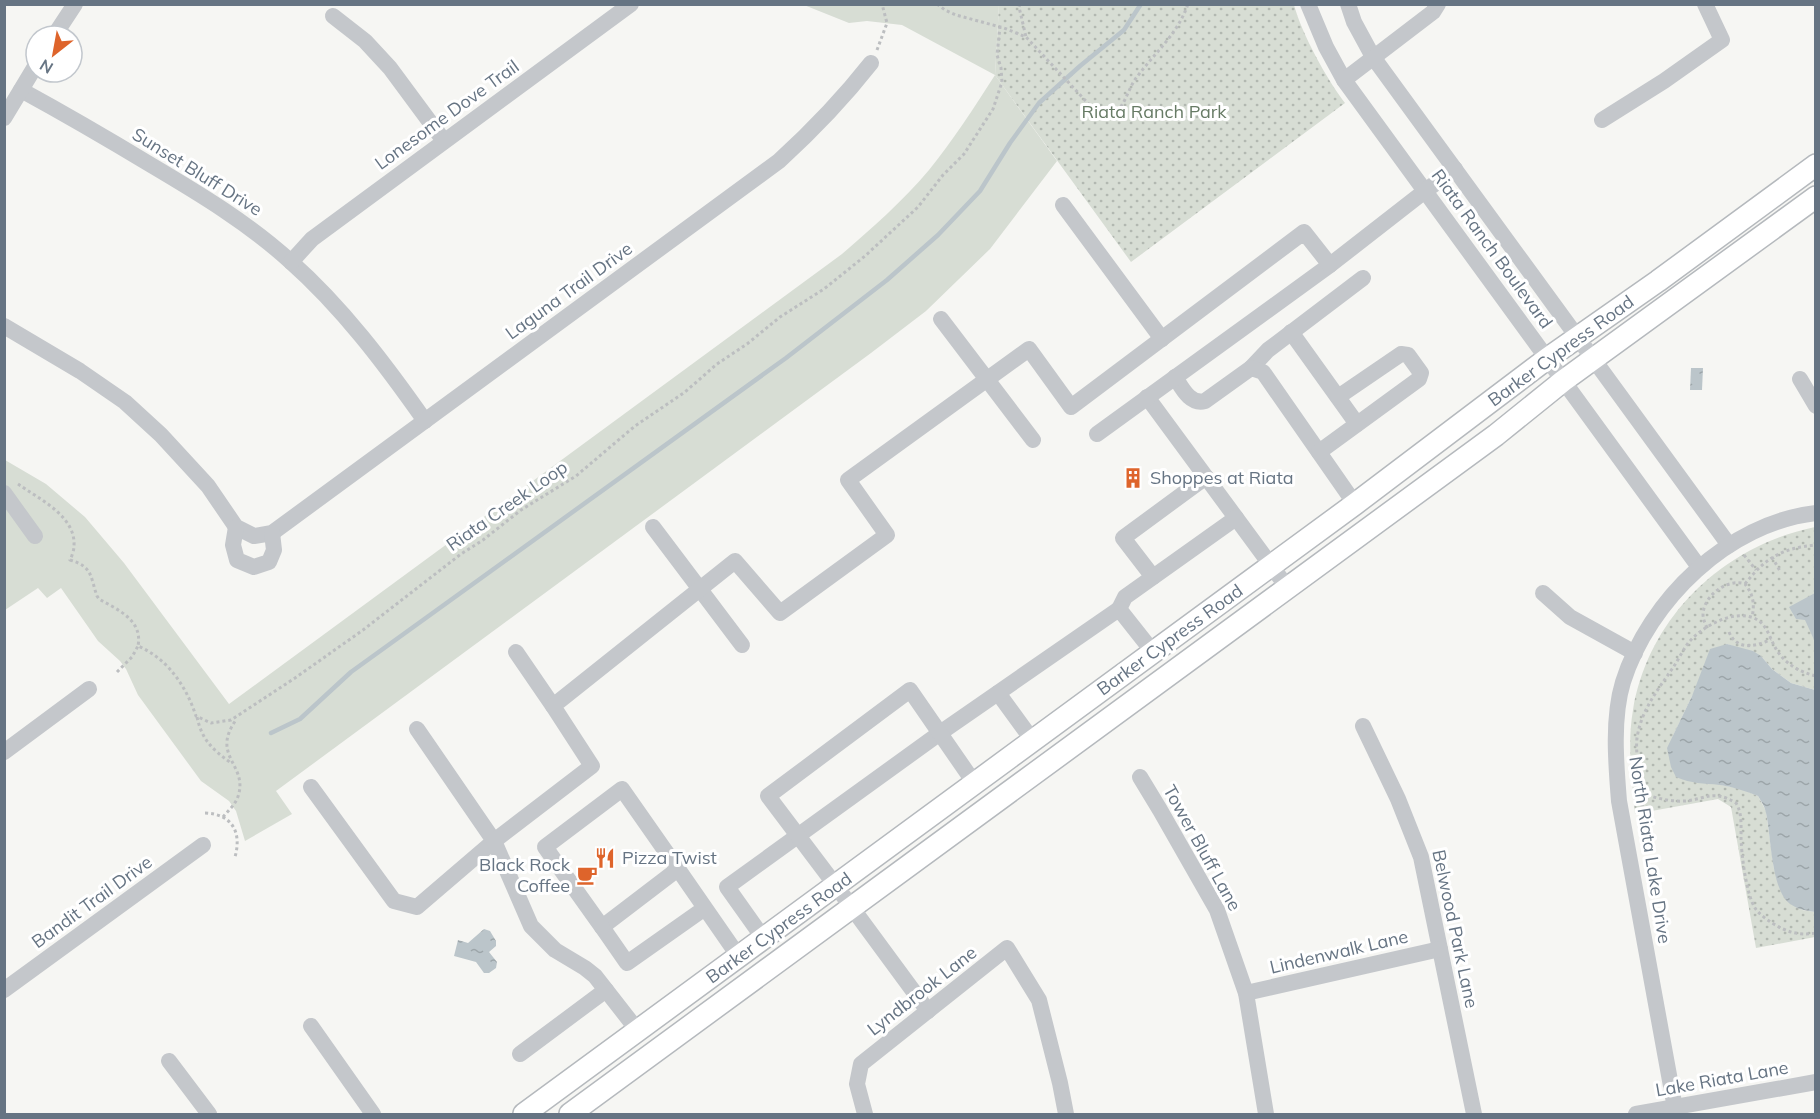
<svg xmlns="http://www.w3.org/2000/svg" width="1820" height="1119" font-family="Mulish,sans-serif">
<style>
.green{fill:#d7ddd4}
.park{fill:url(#park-dots)}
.water{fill:url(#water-ripples)}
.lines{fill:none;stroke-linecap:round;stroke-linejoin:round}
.stream{stroke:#bbc5ca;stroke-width:4.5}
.major-casing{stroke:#b5b9bd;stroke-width:24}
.path{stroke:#bcbec0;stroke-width:3;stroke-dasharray:3 3;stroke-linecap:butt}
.minor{stroke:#c4c7cb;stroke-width:16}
.major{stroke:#fff;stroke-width:21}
.labels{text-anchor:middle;stroke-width:6;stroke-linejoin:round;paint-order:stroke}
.park-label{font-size:18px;fill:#677b65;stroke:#fff}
.street-label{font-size:18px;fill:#667483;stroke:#fff}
.poi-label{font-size:18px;fill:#667483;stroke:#fff;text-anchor:start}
</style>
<defs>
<pattern id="park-dots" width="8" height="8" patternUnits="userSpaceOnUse" patternTransform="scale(1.5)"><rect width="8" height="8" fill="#d7ddd4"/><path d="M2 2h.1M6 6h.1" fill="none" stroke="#b2b8b1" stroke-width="1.8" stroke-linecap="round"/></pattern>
<pattern id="water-ripples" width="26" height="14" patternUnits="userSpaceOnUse" patternTransform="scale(1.5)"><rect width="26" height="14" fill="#bbc5ca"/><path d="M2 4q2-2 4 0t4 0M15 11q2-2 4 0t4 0" fill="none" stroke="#9ca5a9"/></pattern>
</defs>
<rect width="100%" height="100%" fill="#f6f6f3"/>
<path class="green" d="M 804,5 L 999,5 L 995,75 L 1057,161 L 990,249 L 926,311 L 871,353 L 276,791 L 292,814 L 245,841 L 236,811 L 229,801 L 201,781 L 138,695 L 126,669 L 120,661 L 98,641 L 61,588 L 47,598 L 38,588 L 5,610 L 5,460 L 46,484 L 85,517 L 124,563 L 229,704 L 842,254 C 872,228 903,201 929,170 C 953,140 974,108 995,75 L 902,25 L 867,21 L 849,23 Z"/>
<g class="park">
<path d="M 999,5 L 1294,5 C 1302,34 1326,78 1345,103 L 1131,262 L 995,75 Z"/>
<path d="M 1815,527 L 1815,690 L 1791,683 L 1772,669 L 1761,656 L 1727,644 L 1692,696 L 1673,736 L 1721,785 L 1742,789 L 1758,796 L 1766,811 L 1774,869 L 1802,910 L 1815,912 L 1815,937 L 1756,948 L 1731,807 L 1718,799 L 1635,814 C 1632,779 1627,744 1633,710 C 1649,616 1724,546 1815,527 Z"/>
</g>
<g class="water">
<polygon points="1691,368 1703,368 1702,390 1690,390"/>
<polygon points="1815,593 1815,642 1805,620 1796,619 1789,607"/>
<path d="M 1727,644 L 1753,651 L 1761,656 L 1772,669 L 1791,683 L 1815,690 L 1815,912 C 1807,911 1796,909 1789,903 C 1771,888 1771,835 1766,813 C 1765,807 1761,801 1758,796 C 1746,791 1733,787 1720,785 C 1703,783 1692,784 1676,777 L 1671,767 L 1667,748 L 1692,696 L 1710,649 Z"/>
<polygon points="484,929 490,931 496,941 496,946 489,952 497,962 496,968 489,973 484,973 476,962 454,956 458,940 468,943"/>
</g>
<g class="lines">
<polyline class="stream" points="271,733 300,719 351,672 786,358 887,280 938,235 980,191 1010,143 1039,103 1080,66 1124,30 1141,4"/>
<g class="major-casing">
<g id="major">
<polyline points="524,1114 1355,504 1548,358 1658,281 1816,165"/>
<polyline points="570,1114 1496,435 1563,381 1816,197"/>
</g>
</g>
<g class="path">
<path d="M 937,4 L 945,10 L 956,15 L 1004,28 L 1026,37 L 1098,114 C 1104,118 1109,118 1115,113 C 1124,106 1128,91 1134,81 C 1152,55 1177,36 1188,4"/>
<polyline points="1020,4 1019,7 1026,37"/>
<polyline points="877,50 887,23 882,4"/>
<path d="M 18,484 C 39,499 76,516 74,546 C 74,550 72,556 70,560 C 93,567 90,576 97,596 L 99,599 C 118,610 143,620 138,646 C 168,659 186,686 196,716 L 211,723 L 231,720 L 295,678 L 363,630 L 461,554 L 483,540 L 521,510 L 576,476 L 635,426 L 685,392 L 717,364 L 747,344 L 780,317 L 824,289 L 865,256 L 918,207 L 943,175 L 964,154 L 993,109 L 1002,82 L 1001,68 L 997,55 L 1000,27"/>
<polyline points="1744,555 1756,570"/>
<polyline points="1772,557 1780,571"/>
<path d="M 1745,584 C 1765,558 1782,548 1816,545"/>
<path d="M 1707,628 C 1705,623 1703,619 1703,614 C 1704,595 1728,578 1745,584 C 1753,594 1755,604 1752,617"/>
<path d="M 1729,632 C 1737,651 1756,647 1771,639"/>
<polyline points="117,672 132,657 138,646"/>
<path d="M 197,717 C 202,740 212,749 231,763"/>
<path d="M 1642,793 C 1655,798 1671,802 1685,801 C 1707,799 1713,789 1736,803 C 1742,813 1741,824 1741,835 C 1741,852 1746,894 1755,908 C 1759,914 1766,919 1772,923 C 1787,932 1798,936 1816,933"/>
<path d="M 205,813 C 232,814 242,832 235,857"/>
<path d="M 223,817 C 229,810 237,803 239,793 C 246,764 211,755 236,720"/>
<path d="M 1645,848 C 1643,829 1642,812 1642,793 C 1641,774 1635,757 1637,738 C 1641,711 1657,691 1672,669 C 1678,661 1682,651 1689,642 C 1702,627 1730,611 1751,617 C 1768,622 1769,639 1778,652 C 1787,665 1800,672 1816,676"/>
</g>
<g class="minor">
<polyline points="1308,4 1326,47 1344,80 1699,567"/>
<polyline points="1348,4 1354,22 1373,57 1729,545"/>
<polyline points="333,16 365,41 390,68 444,141"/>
<polyline points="54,36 75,4"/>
<polyline points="1344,80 1433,12 1438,4"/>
<path d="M 21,90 C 65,114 108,139 151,165 C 200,194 248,223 290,261 C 342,307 385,364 425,421"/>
<polyline points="4,118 36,65"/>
<polyline points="1602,120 1664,81 1722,40 1705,4"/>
<polyline points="1063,205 1162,339"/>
<polyline points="291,262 312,239 631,4"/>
<polyline points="941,319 1033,440"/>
<path d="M 4,326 L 80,371 L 125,402 L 161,435 L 208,486 L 236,527 L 254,536 L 272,533 L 779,161 C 814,129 842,100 871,63"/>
<polyline points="1291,332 1357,424"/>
<polyline points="1251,368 1268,350 1363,278"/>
<path d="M 1175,377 C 1182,388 1190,405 1205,401 L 1251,368 L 1263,372 L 1355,504"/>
<polyline points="1800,379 1816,406"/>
<polyline points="1147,397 1287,587"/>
<polyline points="1097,434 1330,265 1425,191 1455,169"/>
<polyline points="1319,452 1419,379 1421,373 1408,355 1401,354 1338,397"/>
<polyline points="4,493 35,536"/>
<polyline points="236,527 233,545 237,560 254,567 269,562 274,550 272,533"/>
<polyline points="653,527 742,645"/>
<polyline points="1153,577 1123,538 1206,477"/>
<polyline points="1543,593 1570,617 1635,653"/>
<polyline points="1119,609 1125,597 1236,518"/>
<polyline points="516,652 553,706"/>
<polyline points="998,693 1033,741"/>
<polyline points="1363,726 1398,799 1421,857 1474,1114"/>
<polyline points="4,752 89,689"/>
<polyline points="1140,777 1160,810 1217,910 1246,993 1266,1114"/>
<polyline points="311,787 394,901 417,907 494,841 417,729"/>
<polyline points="705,908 627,963 602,927 678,869 739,957"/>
<polyline points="602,927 545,847 622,789 678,869"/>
<polyline points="764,939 727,887 940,733 1119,609 1153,652"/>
<polyline points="4,990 203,845"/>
<polyline points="1246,993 1440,949"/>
<polyline points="928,1011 836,886 768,796 910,690 975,784"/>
<polyline points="311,1026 373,1114"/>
<polyline points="638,1031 595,976 585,968 555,950 531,926 494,841 592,766 553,706 735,561 780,613 887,535 848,480 1029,349 1071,407 1304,232 1330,265"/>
<polyline points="520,1054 606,990"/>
<polyline points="169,1061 209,1114"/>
<path d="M 1675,1108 L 1619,801 C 1616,764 1612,718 1623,682 C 1649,600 1728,523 1816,513"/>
<polyline points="865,1114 857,1084 861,1064 1007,948 1039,1000 1060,1083 1066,1114"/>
<polyline points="1636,1114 1816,1082"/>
</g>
<use href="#major" class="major"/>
</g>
<defs>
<g id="building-bare" transform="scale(1.62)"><path d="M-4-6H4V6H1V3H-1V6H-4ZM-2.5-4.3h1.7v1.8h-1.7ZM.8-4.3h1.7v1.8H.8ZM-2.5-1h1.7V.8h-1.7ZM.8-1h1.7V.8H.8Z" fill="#de642b" stroke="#fff" stroke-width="2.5" paint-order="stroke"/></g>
<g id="restaurant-bare" transform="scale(1.62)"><path d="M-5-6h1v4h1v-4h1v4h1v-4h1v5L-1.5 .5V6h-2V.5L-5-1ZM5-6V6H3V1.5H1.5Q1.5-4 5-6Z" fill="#de642b" stroke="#fff" stroke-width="2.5" paint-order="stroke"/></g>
<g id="cafe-bare" transform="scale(1.62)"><path d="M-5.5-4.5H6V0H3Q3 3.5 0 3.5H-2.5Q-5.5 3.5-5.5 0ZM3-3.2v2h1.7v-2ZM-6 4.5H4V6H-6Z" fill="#de642b" stroke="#fff" stroke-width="2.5" paint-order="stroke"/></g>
</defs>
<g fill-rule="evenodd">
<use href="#building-bare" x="1133" y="478"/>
<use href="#restaurant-bare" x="605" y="858"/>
<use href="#cafe-bare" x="587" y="875"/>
</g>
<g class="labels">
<g class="park-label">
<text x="1154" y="118">Riata Ranch Park</text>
</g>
<g class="street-label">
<text transform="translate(447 115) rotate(-36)" y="6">Lonesome Dove Trail</text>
<text transform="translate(197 172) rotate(32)" y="6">Sunset Bluff Drive</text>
<text transform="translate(1492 249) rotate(54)" y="6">Riata Ranch Boulevard</text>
<text transform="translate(569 291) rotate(-36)" y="6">Laguna Trail Drive</text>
<text transform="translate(1561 351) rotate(-36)" y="6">Barker Cypress Road</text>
<text transform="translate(507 506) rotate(-35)" y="6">Riata Creek Loop</text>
<text transform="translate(1170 640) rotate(-36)" y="6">Barker Cypress Road</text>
<text transform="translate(1202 848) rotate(61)" y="6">Tower Bluff Lane</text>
<text transform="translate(1650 850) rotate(81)" y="6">North Riata Lake Drive</text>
<text transform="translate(92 902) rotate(-36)" y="6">Bandit Trail Drive</text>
<text transform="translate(779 928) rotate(-36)" y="6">Barker Cypress Road</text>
<text transform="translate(1455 929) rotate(78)" y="6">Belwood Park Lane</text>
<text transform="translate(1339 952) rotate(-13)" y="6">Lindenwalk Lane</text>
<text transform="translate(922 991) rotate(-38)" y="6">Lyndbrook Lane</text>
<text transform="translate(1722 1079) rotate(-10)" y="6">Lake Riata Lane</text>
</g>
<g class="poi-label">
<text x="1150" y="484">Shoppes at Riata</text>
<text x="622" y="864">Pizza Twist</text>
<text x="570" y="871" text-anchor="end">Black Rock<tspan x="570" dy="21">Coffee</tspan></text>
</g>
</g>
<rect width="1820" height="1119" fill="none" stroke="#667483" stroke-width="12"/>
<g transform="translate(54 54) rotate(211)"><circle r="28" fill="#ffffff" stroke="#c2c7cd" stroke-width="1.5"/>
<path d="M0-4.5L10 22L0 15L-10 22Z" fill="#de642b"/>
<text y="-9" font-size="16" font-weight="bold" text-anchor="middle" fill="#667483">N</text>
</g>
</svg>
